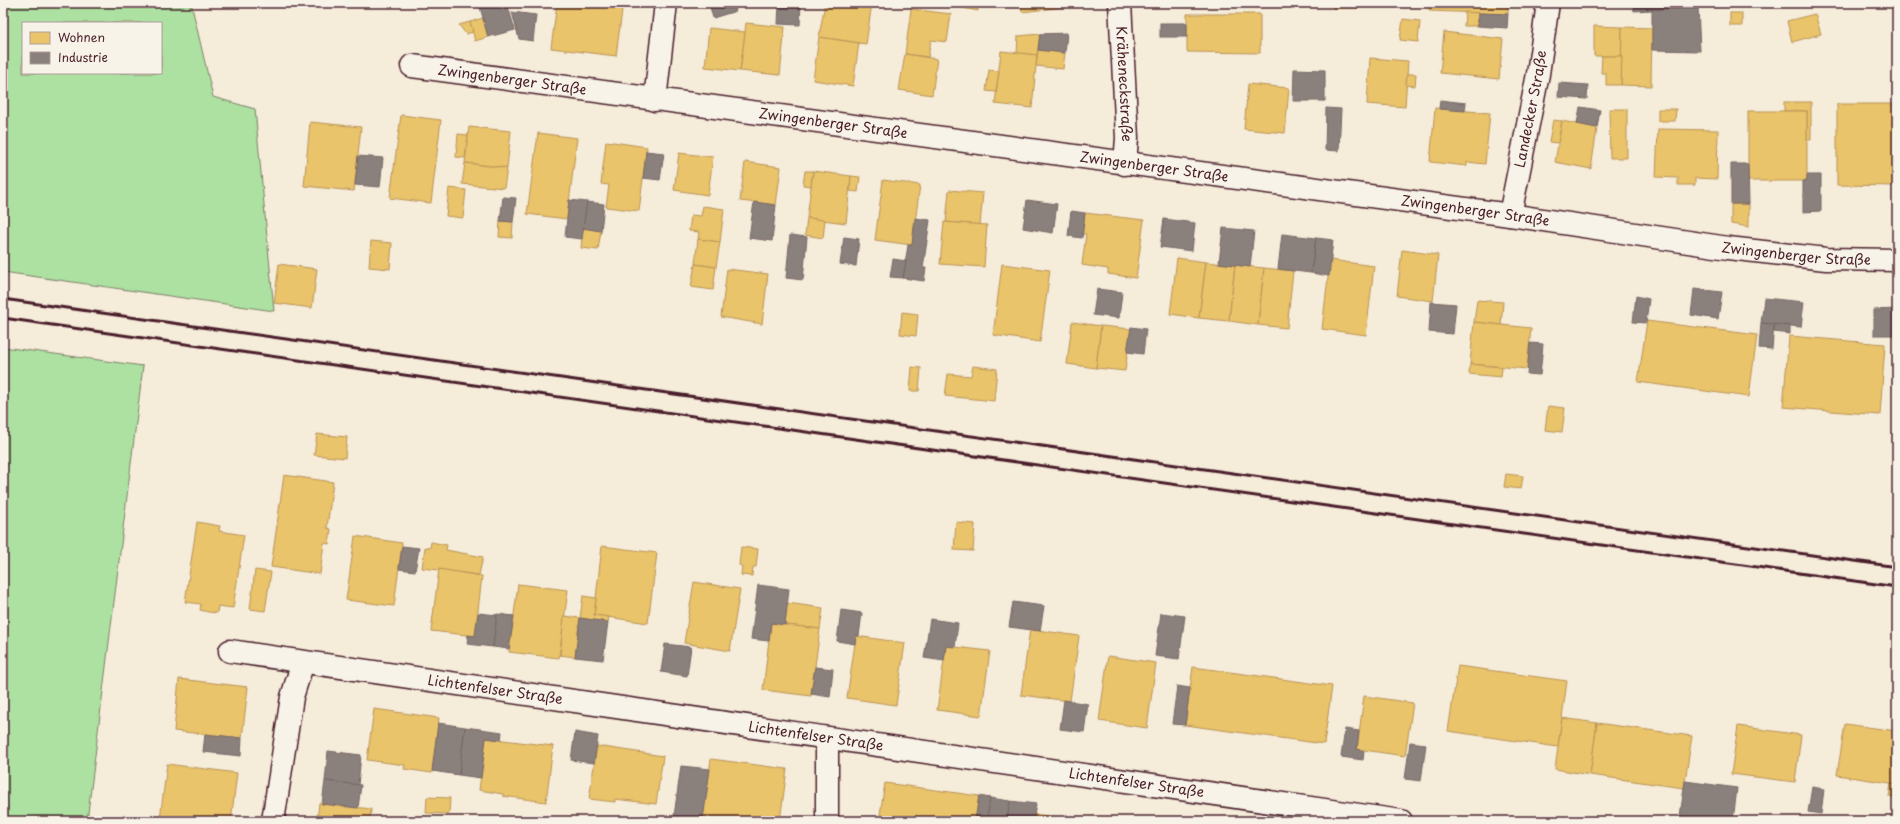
<svg xmlns="http://www.w3.org/2000/svg" width="1900" height="824" font-family="'Playpen Sans',sans-serif">
<style>
.green{fill:#ade1a2;stroke:#7c8066;fill-rule:evenodd}
.homes{fill:#e9c46a;stroke:#b99257}
.industry{fill:#8a817c;stroke:#776464}
.lines{fill:none;stroke-linecap:round;stroke-linejoin:round}
.minor-casing{stroke:#4a1f2b;stroke-width:25}
.minor{stroke:#f7f3e8;stroke-width:22}
.rail{stroke:#4a1f2b;stroke-width:3}
.labels{text-anchor:middle;stroke-width:4;stroke-linejoin:round;paint-order:stroke}
.street-label{font-size:14px;fill:#4a1f2b;stroke:#f7f3e8}
</style>
<rect width="100%" height="100%" fill="#f5ecda"/>
<filter id="ink" filterUnits="userSpaceOnUse"><feTurbulence type="fractalNoise" baseFrequency=".025" numOctaves="2"/><feDisplacementMap in="SourceGraphic" scale="8" xChannelSelector="R" yChannelSelector="G"/><feConvolveMatrix kernelMatrix="1 2 1 2 8 2 1 2 1" color-interpolation-filters="sRGB"/></filter>
<g filter="url(#ink)">
<g class="green">
<path d="M 3,3 L 191,3 L 213,97 L 255,109 L 274,311 L 3,272 ZM 23,23 L 161,23 L 161,73 L 23,73 Z"/>
<polygon points="3,347 143,366 87,821 3,821"/>
</g>
<g class="homes">
<polygon points="557,3 623,3 616,56 551,48"/>
<polygon points="825,3 872,3 866,44 819,37"/>
<polygon points="938,3 977,3 978,11"/>
<polygon points="1021,3 1071,3 1072,6 1022,12"/>
<rect x="1333" y="3" width="26" height="5"/>
<polygon points="1429,3 1508,3 1508,14 1429,11"/>
<polygon points="911,9 951,14 947,42 931,40 928,57 905,54"/>
<polygon points="1465,12 1478,13 1478,26 1464,26"/>
<rect x="1730" y="13" width="12" height="13"/>
<polygon points="1187,14 1260,14 1260,53 1187,52"/>
<polygon points="1815,14 1821,34 1792,42 1787,21"/>
<polygon points="483,18 488,37 475,41 470,22"/>
<polygon points="1403,19 1420,21 1418,42 1400,40"/>
<polygon points="470,22 473,32 466,34 459,25"/>
<polygon points="746,23 785,27 780,75 740,71"/>
<polygon points="1594,26 1622,27 1622,56 1594,56"/>
<polygon points="1622,27 1652,28 1651,86 1621,85"/>
<polygon points="709,28 745,32 740,71 705,67"/>
<polygon points="1444,32 1503,39 1499,79 1440,73"/>
<polygon points="1040,34 1037,55 1017,53 1018,36"/>
<polygon points="819,37 859,43 853,86 813,80"/>
<polygon points="1038,50 1065,53 1063,69 1036,66"/>
<polygon points="1001,51 1037,55 1032,108 995,104"/>
<polygon points="905,54 937,59 932,95 899,90"/>
<polygon points="1602,56 1622,56 1621,85 1606,85 1606,73 1601,73"/>
<polygon points="1370,58 1408,61 1405,107 1367,104"/>
<polygon points="989,70 999,71 996,92 986,91"/>
<polygon points="1407,74 1416,74 1415,86 1406,85"/>
<polygon points="1248,84 1289,88 1285,133 1244,129"/>
<polygon points="1784,102 1811,102 1811,140 1807,140 1807,111 1784,111"/>
<polygon points="1837,104 1897,104 1897,186 1837,185"/>
<polygon points="1435,108 1490,113 1485,164 1467,162 1467,166 1430,162"/>
<polygon points="1609,109 1627,109 1627,158 1610,158"/>
<polygon points="1658,109 1676,109 1675,121 1658,121"/>
<rect x="1748" y="111" width="59" height="70"/>
<polygon points="401,115 441,120 431,203 390,198"/>
<polygon points="1553,120 1562,121 1558,143 1549,142"/>
<polygon points="1562,121 1597,128 1591,169 1555,162"/>
<polygon points="310,122 361,127 354,191 304,186"/>
<polygon points="469,127 511,131 507,168 465,163"/>
<polygon points="1658,129 1718,130 1717,179 1695,178 1695,185 1678,185 1678,178 1656,177"/>
<polygon points="538,133 577,138 567,219 527,214"/>
<polygon points="458,134 468,135 465,158 456,157"/>
<polygon points="606,141 647,147 639,211 606,207 609,185 601,184"/>
<polygon points="679,153 713,157 708,195 674,190"/>
<polygon points="745,162 781,167 776,205 740,201"/>
<polygon points="465,163 507,168 504,188 462,184"/>
<polygon points="805,171 813,171 811,186 803,185"/>
<polygon points="813,171 851,176 846,223 807,218"/>
<polygon points="851,176 860,177 858,192 850,191"/>
<polygon points="883,180 920,185 912,245 875,240"/>
<polygon points="449,188 466,190 463,218 446,216"/>
<polygon points="949,190 983,193 980,225 946,222"/>
<polygon points="1731,204 1749,204 1749,227 1731,224"/>
<polygon points="703,206 724,209 720,242 698,239 699,232 689,231 691,215 701,216"/>
<polygon points="1085,213 1144,220 1136,278 1108,274 1108,269 1082,265 1086,234 1082,234"/>
<polygon points="807,218 825,220 823,238 805,235"/>
<polygon points="500,221 513,222 512,238 499,237"/>
<polygon points="944,222 987,225 984,267 940,264"/>
<polygon points="583,228 601,231 598,250 581,248"/>
<polygon points="698,239 720,242 716,267 695,264"/>
<polygon points="371,241 392,243 390,269 369,267"/>
<polygon points="1402,250 1438,255 1433,301 1397,296"/>
<polygon points="1177,258 1206,262 1199,318 1170,314"/>
<polygon points="1330,260 1374,266 1366,335 1322,329"/>
<polygon points="1206,262 1235,265 1229,321 1199,318"/>
<polygon points="279,264 317,269 312,308 274,303"/>
<polygon points="695,264 716,267 713,290 691,287"/>
<polygon points="1002,264 1050,270 1040,342 993,335"/>
<polygon points="1235,265 1264,268 1258,325 1229,321"/>
<polygon points="1264,268 1293,271 1287,328 1258,325"/>
<polygon points="727,269 768,274 762,324 721,317"/>
<polygon points="1477,300 1503,302 1501,325 1474,322"/>
<polygon points="902,312 918,314 916,336 900,334"/>
<polygon points="1647,321 1757,335 1749,397 1638,382"/>
<polygon points="1072,322 1101,326 1096,368 1067,364"/>
<polygon points="1474,322 1531,328 1527,369 1470,364"/>
<polygon points="1101,326 1131,329 1125,371 1096,368"/>
<polygon points="1789,336 1885,344 1880,415 1783,407"/>
<polygon points="1470,364 1502,367 1501,377 1469,374"/>
<polygon points="973,366 997,369 994,401 945,396 948,374 971,376"/>
<polygon points="912,367 921,368 919,391 910,391"/>
<polygon points="1548,406 1565,408 1562,432 1545,430"/>
<polygon points="317,434 347,437 345,458 314,455"/>
<polygon points="1506,474 1523,476 1521,489 1504,487"/>
<polygon points="284,475 333,482 327,528 331,529 329,544 324,543 320,574 271,567"/>
<polygon points="197,522 220,526 219,531 244,535 233,608 218,606 217,613 208,612 200,610 201,604 185,602"/>
<polygon points="956,522 975,524 973,551 954,550"/>
<polygon points="355,536 402,543 394,606 346,600"/>
<polygon points="431,542 447,545 446,550 483,557 479,575 422,568 425,547 430,548"/>
<polygon points="602,546 657,553 648,623 594,615"/>
<polygon points="741,547 758,549 756,567 753,567 752,576 741,575 742,566 739,565"/>
<polygon points="439,569 482,576 475,636 431,631"/>
<polygon points="255,570 271,572 265,611 250,609"/>
<polygon points="694,582 740,589 730,651 684,643"/>
<polygon points="518,584 568,590 559,658 509,652"/>
<polygon points="583,596 596,598 594,615 609,617 608,622 580,618"/>
<polygon points="787,603 823,608 820,629 785,625"/>
<polygon points="564,616 580,618 575,657 560,655"/>
<polygon points="771,623 820,629 811,696 763,690"/>
<polygon points="1030,629 1079,636 1070,701 1021,695"/>
<polygon points="856,636 905,643 896,705 847,698"/>
<polygon points="946,646 990,651 981,716 937,710"/>
<polygon points="1108,656 1156,663 1147,728 1099,721"/>
<polygon points="1458,666 1567,681 1558,747 1448,731"/>
<polygon points="1193,667 1332,686 1324,744 1185,725"/>
<polygon points="179,679 248,687 242,738 174,731"/>
<polygon points="1364,696 1413,703 1405,756 1357,749"/>
<polygon points="374,709 439,718 432,773 404,769 405,765 367,760"/>
<polygon points="1562,718 1597,723 1590,775 1555,769"/>
<polygon points="1597,723 1692,736 1684,788 1590,775"/>
<polygon points="1845,724 1897,731 1897,784 1837,775"/>
<polygon points="1738,726 1801,735 1795,782 1731,774"/>
<polygon points="486,738 553,746 546,802 503,796 503,794 479,790"/>
<polygon points="597,746 663,756 656,804 615,799 615,802 589,799"/>
<polygon points="711,759 787,769 780,821 718,821 703,819"/>
<polygon points="167,764 237,773 231,821 173,821 160,819"/>
<polygon points="885,783 979,796 975,821 879,821"/>
<polygon points="1891,783 1897,784 1897,798 1889,797"/>
<polygon points="427,797 450,798 449,814 426,813"/>
<polygon points="319,803 371,809 370,821 317,821"/>
<polygon points="1034,814 1076,820 1076,821 1033,821"/>
</g>
<g class="industry">
<polygon points="496,3 507,3 515,30 488,37 480,7"/>
<polygon points="709,3 734,3 736,11 713,18"/>
<polygon points="779,3 801,3 800,25 778,24"/>
<polygon points="1633,3 1668,3 1669,9 1634,11"/>
<polygon points="1698,7 1700,51 1652,50 1652,10"/>
<polygon points="512,12 536,15 533,41 519,39"/>
<polygon points="1478,13 1508,14 1507,28 1478,26"/>
<rect x="1160" y="23" width="27" height="14"/>
<polygon points="1067,33 1065,53 1038,50 1040,34"/>
<polygon points="1294,69 1325,70 1325,101 1293,101"/>
<polygon points="1559,83 1588,85 1587,99 1558,97"/>
<polygon points="1440,100 1466,103 1465,111 1439,109"/>
<polygon points="1580,107 1600,110 1597,128 1577,124"/>
<polygon points="1326,108 1341,109 1339,151 1325,150"/>
<polygon points="646,151 664,153 660,180 643,178"/>
<polygon points="358,156 383,158 380,187 355,185"/>
<polygon points="1731,164 1748,164 1749,204 1731,204"/>
<polygon points="1807,175 1821,175 1821,211 1803,212 1803,181 1807,181"/>
<polygon points="503,197 516,198 513,222 500,221"/>
<polygon points="569,200 587,202 582,239 565,237"/>
<polygon points="1027,200 1057,204 1053,233 1023,228"/>
<polygon points="587,202 604,204 601,231 583,228"/>
<polygon points="754,202 776,205 772,241 749,238"/>
<polygon points="1071,211 1085,213 1082,238 1068,236"/>
<polygon points="915,218 930,220 923,268 926,268 924,281 903,278 908,245 912,245"/>
<polygon points="1164,219 1195,223 1192,251 1160,247"/>
<polygon points="1223,228 1254,231 1250,267 1219,263"/>
<polygon points="1282,234 1316,238 1311,273 1278,269"/>
<polygon points="790,235 807,237 803,280 786,278"/>
<polygon points="844,237 859,239 856,266 840,264"/>
<polygon points="1316,238 1333,240 1329,276 1311,273"/>
<polygon points="893,259 906,261 903,278 890,277"/>
<polygon points="1097,289 1122,292 1119,318 1093,315"/>
<polygon points="1694,289 1722,292 1718,319 1691,315"/>
<polygon points="1636,296 1649,299 1646,323 1633,322"/>
<polygon points="1764,298 1804,302 1801,327 1761,323"/>
<polygon points="1431,302 1456,304 1453,334 1429,332"/>
<polygon points="1897,309 1897,335 1874,335 1874,310"/>
<polygon points="1761,323 1774,324 1772,349 1759,348"/>
<polygon points="1774,324 1790,326 1790,334 1774,332"/>
<polygon points="1131,327 1146,329 1143,354 1127,352"/>
<polygon points="1530,343 1543,344 1540,375 1527,374"/>
<polygon points="402,546 419,548 415,571 399,569"/>
<polygon points="758,585 789,589 785,625 771,623 769,641 751,639"/>
<polygon points="1013,602 1044,606 1040,631 1009,627"/>
<polygon points="841,610 862,613 859,636 856,636 855,644 837,641"/>
<polygon points="478,613 497,615 493,647 467,644 468,635 475,636"/>
<polygon points="1161,613 1185,616 1179,659 1155,656"/>
<polygon points="497,614 514,616 509,649 493,647"/>
<polygon points="580,618 608,622 603,660 575,657"/>
<polygon points="930,619 958,623 955,647 946,646 944,661 924,658"/>
<polygon points="665,644 691,647 687,676 661,672"/>
<polygon points="815,667 833,669 830,697 811,694"/>
<polygon points="1177,686 1190,688 1185,725 1172,724"/>
<polygon points="1064,700 1088,704 1084,732 1060,729"/>
<polygon points="438,723 465,727 459,775 432,771"/>
<polygon points="465,727 502,732 501,740 486,738 481,778 459,775"/>
<polygon points="1345,729 1359,731 1357,749 1364,751 1363,760 1341,757"/>
<polygon points="575,732 598,736 594,763 571,760"/>
<polygon points="205,734 242,738 241,756 203,752"/>
<polygon points="1410,742 1426,744 1421,781 1405,779"/>
<polygon points="328,751 361,755 358,785 325,781"/>
<polygon points="681,766 710,769 703,819 674,816"/>
<polygon points="325,781 361,785 358,808 322,804"/>
<polygon points="1685,781 1737,788 1733,821 1718,821 1680,816"/>
<polygon points="1812,787 1824,789 1821,814 1808,812"/>
<polygon points="979,796 990,798 987,821 975,821"/>
<polygon points="990,798 1010,801 1007,821 987,821"/>
<polygon points="1010,801 1036,804 1033,821 1007,821"/>
</g>
<g class="lines">
<g class="minor-casing">
<g id="minor">
<path id="s1" d="M 1120,3 L 1127,138 L 1125,164"/>
<path id="s2" d="M 412,66 L 1510,215 L 1728,248 L 1826,259 L 1897,260"/>
<polyline points="655,100 666,3"/>
<path id="s3" d="M 1510,215 L 1538,74 L 1548,3"/>
<path id="s4" d="M 230,651 L 1401,821"/>
<polyline points="827,738 827,821"/>
<polyline points="273,821 292,697 303,662"/>
</g>
</g>
<use href="#minor" class="minor"/>
<g class="rail">
<polyline points="3,299 1897,567"/>
<polyline points="3,318 1897,587"/>
</g>
</g>
</g>
<g class="labels">
<g class="street-label">
<text dy="5" stroke="none"><textPath href="#s2" startOffset="101">Zwingenberger Straße</textPath></text>
<text dy="5" stroke="none"><textPath href="#s1" startOffset="81">Kräheneckstraße</textPath></text>
<text dy="5" stroke="none"><textPath href="#s3" startOffset="108">Landecker Straße</textPath></text>
<text dy="5" stroke="none"><textPath href="#s2" startOffset="425">Zwingenberger Straße</textPath></text>
<text dy="5" stroke="none"><textPath href="#s2" startOffset="749">Zwingenberger Straße</textPath></text>
<text dy="5" stroke="none"><textPath href="#s2" startOffset="1073">Zwingenberger Straße</textPath></text>
<text dy="5" stroke="none"><textPath href="#s2" startOffset="1397">Zwingenberger Straße</textPath></text>
<text dy="5" stroke="none"><textPath href="#s4" startOffset="268">Lichtenfelser Straße</textPath></text>
<text dy="5" stroke="none"><textPath href="#s4" startOffset="592">Lichtenfelser Straße</textPath></text>
<text dy="5" stroke="none"><textPath href="#s4" startOffset="916">Lichtenfelser Straße</textPath></text>
</g>
</g>
<rect width="1900" height="824" fill="none" stroke="#f7f3e8" stroke-width="16"/>
<rect x="8" y="8" width="1884" height="808" fill="none" stroke="#4a1f2b" stroke-width="1.5" filter="url(#ink)"/>
<rect x="22" y="22" width="140" height="52" fill="#f7f3e8" stroke="#b29e9c"/>
<rect x="30" y="32" width="20" height="12" fill="#e9c46a" stroke="#b29e9c"/>
<text x="58" y="42" font-size="12" fill="#4a1f2b">Wohnen</text>
<rect x="30" y="52" width="20" height="12" fill="#8a817c" stroke="#b29e9c"/>
<text x="58" y="62" font-size="12" fill="#4a1f2b">Industrie</text>
</svg>
